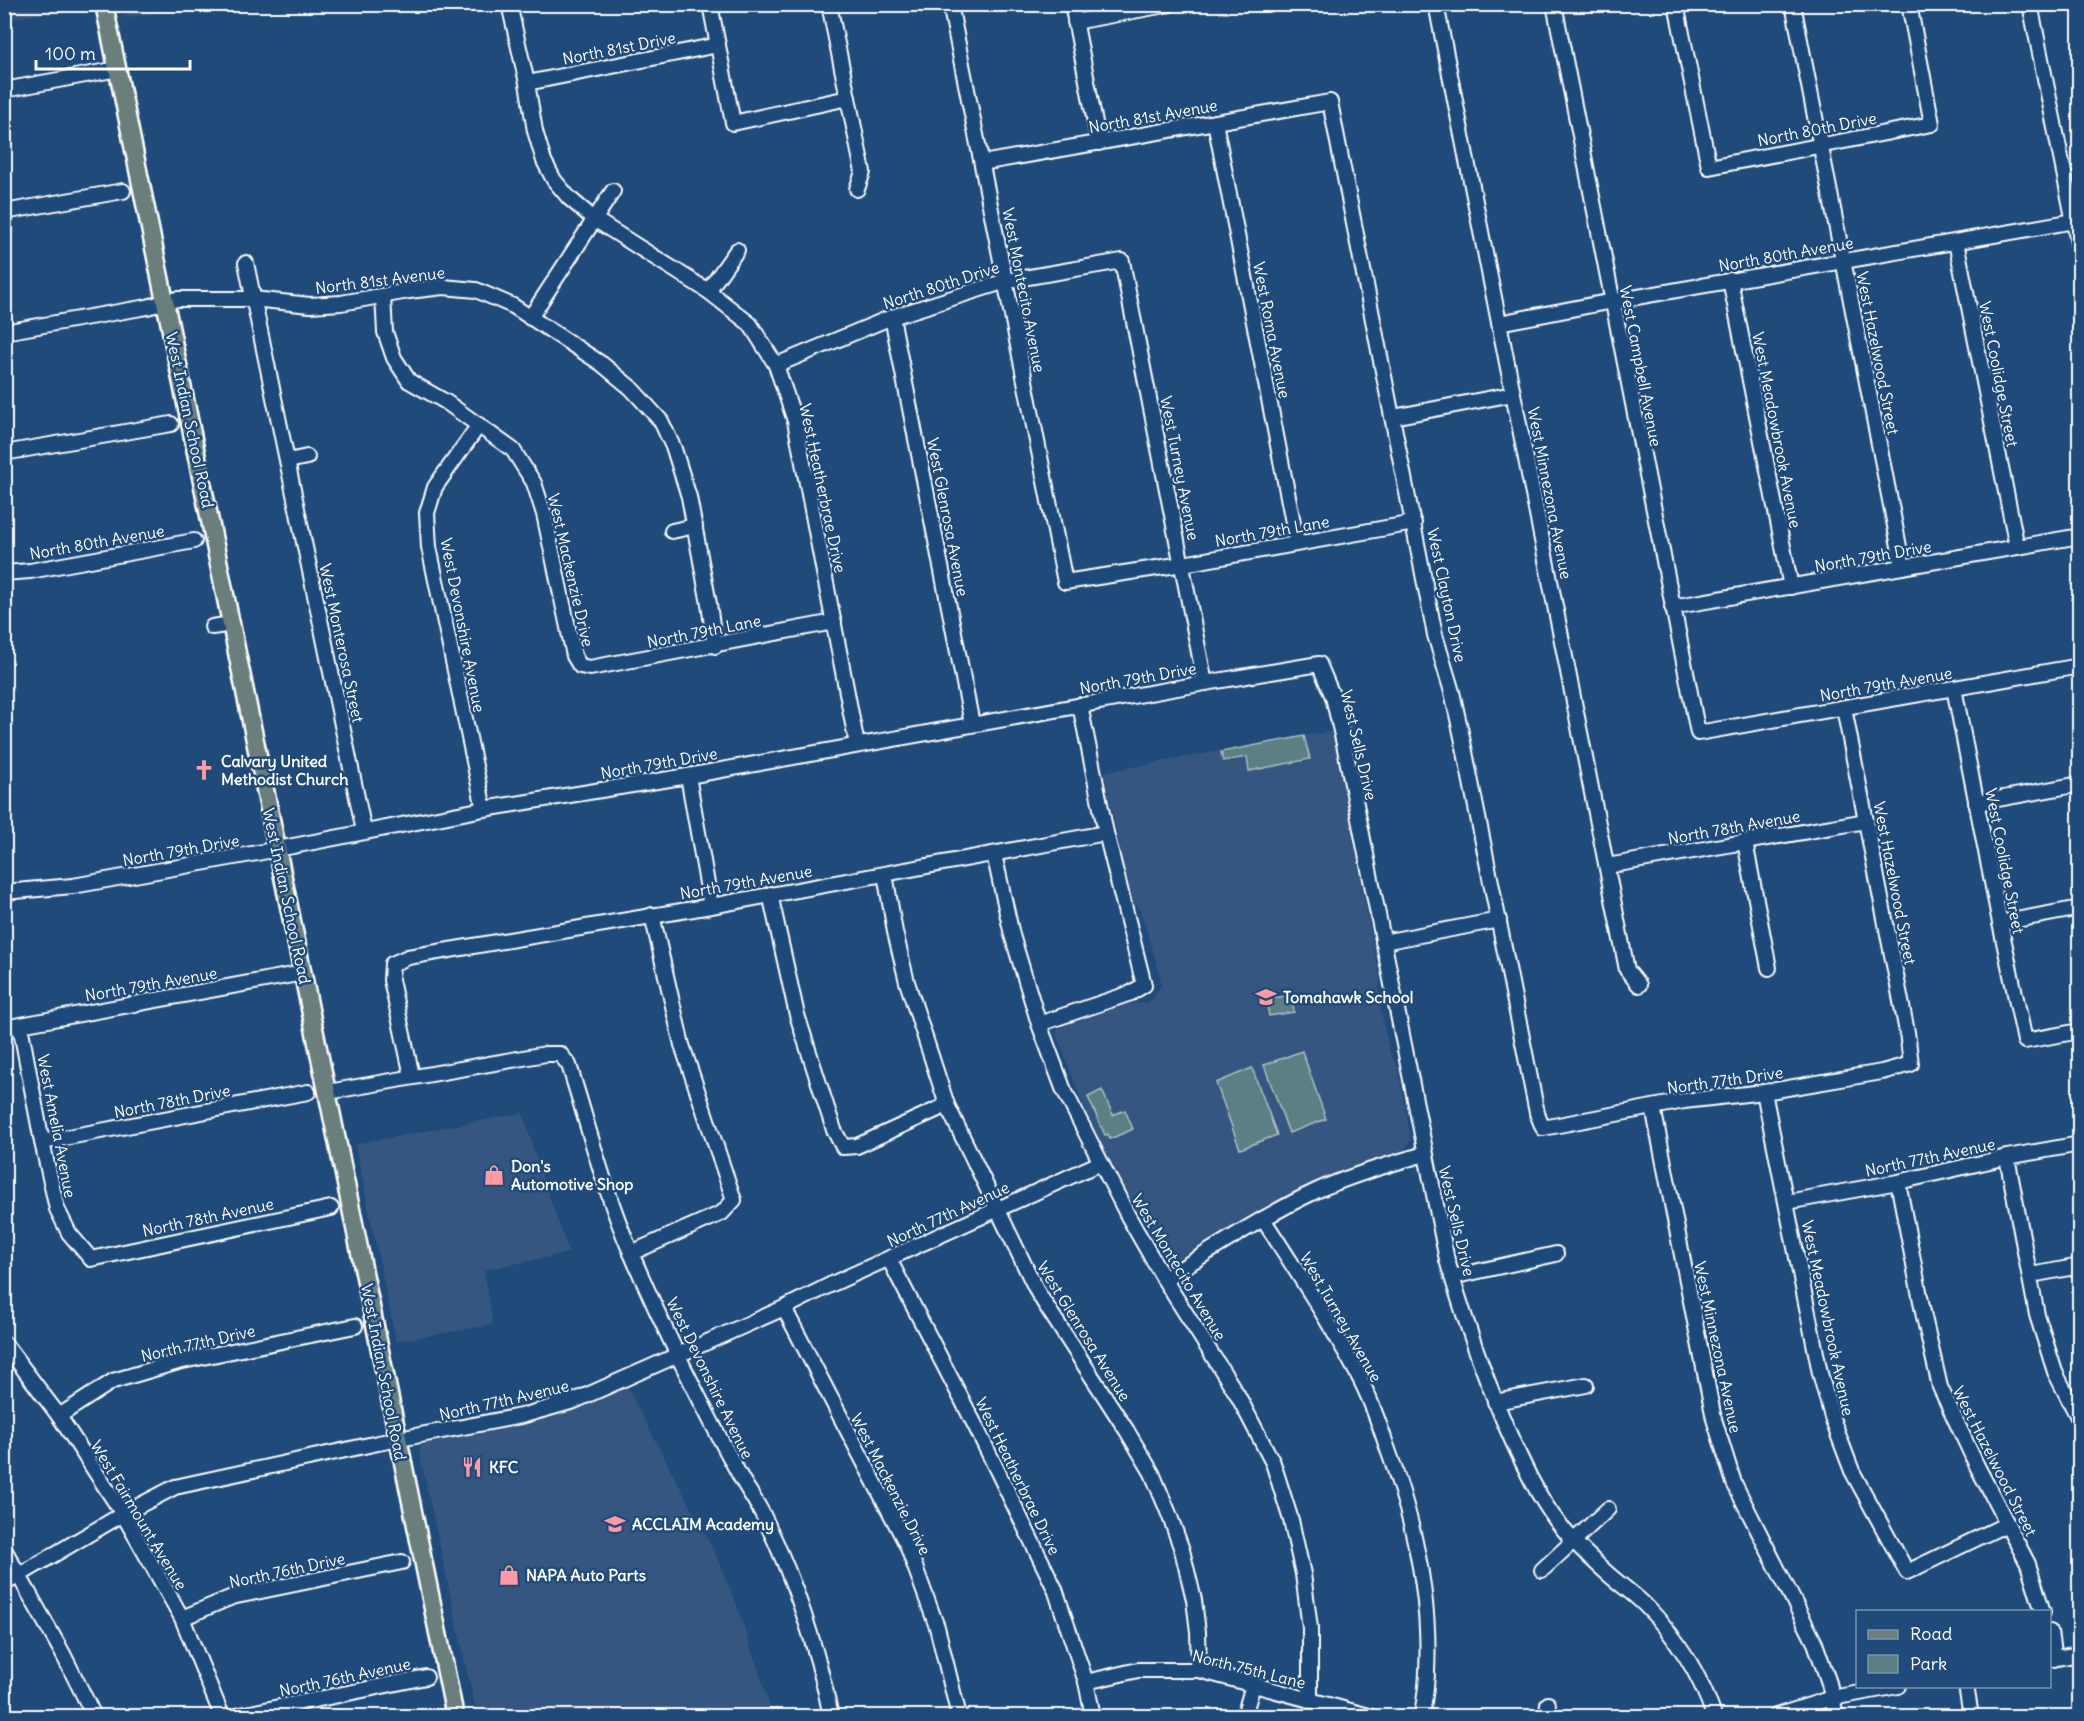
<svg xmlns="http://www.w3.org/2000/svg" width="2084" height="1721" font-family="Delius,sans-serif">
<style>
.built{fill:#365780}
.green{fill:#5c7f84;stroke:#aebfc2;stroke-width:1.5}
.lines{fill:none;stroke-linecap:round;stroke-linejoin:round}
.minor-casing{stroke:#fff;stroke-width:18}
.major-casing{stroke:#fff;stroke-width:21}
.minor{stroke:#1f4a7a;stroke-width:14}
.major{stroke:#6b7f7c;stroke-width:16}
.labels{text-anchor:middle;stroke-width:5;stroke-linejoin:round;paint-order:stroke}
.street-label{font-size:16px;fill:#fff;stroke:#1f4a7a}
.poi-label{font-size:16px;font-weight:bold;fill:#fff;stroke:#1f4a7a;text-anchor:start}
</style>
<rect width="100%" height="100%" fill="#1f4a7a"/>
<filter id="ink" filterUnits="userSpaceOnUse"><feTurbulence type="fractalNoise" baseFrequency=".0167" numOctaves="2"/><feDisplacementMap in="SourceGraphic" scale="12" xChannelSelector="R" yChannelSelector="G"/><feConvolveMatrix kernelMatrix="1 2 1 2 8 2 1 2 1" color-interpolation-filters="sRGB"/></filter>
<g filter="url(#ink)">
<g class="built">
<polygon points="5,4 91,4 91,5 5,20"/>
<polygon points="122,5 122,4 206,5 125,18"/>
<polygon points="1332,731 1380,979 1378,995 1389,1051 1398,1068 1411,1140 1404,1150 1325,1179 1270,1205 1171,1262 1164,1257 1116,1174 1084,1107 1056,1034 1058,1029 1065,1026 1128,1004 1146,1003 1153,999 1161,985 1160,974 1140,910 1133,902 1126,877 1104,772"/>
<polygon points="523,1113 538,1164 569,1253 484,1270 493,1325 396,1341 355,1144"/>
<polygon points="627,1387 713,1549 737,1605 773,1716 477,1716 419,1452 422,1445 426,1442 524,1424 574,1409"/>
</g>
<g class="green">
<polygon points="1304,736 1310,759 1249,771 1247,757 1223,761 1221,752"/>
<polygon points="1292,995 1294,1012 1269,1016 1266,999"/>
<polygon points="1302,1051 1326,1119 1289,1133 1264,1065"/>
<polygon points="1252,1068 1277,1135 1240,1149 1216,1083"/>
<polygon points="1102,1090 1113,1115 1125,1110 1133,1129 1110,1139 1108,1134 1105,1135 1088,1097"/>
</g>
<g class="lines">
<g class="minor-casing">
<g id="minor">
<polyline points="509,4 527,83 535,131 544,161 554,180 569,198 594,219 708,291 750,324 776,365 795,421 857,745"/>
<polyline points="710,4 733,123 848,98"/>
<polyline points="829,4 863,172 857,189"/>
<polyline points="950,4 1065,582 1183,564 1414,523"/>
<polyline points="1072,4 1099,143"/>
<polyline points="1436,4 1627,970 1639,985"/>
<polyline points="1554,4 1698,733 2080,666"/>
<polyline points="1676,4 1709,167 1932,124 1909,4"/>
<polyline points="1793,4 1903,567"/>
<polyline points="2030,4 2080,252"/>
<polyline points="1075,22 1170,4"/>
<polyline points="527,83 718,45"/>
<polyline points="4,90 118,69"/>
<polyline points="1215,122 1297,543"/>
<polyline points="982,163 1330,102 1435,635 1452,692 1462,737 1537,1113 1543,1128 1684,1101 1764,1092 1882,1072 1911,1064 1907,1032 1844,708"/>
<polyline points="4,212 123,191"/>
<polyline points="1956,242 2017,547"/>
<polyline points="246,263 364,831"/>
<polyline points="1730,280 1791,587"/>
<polyline points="708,291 737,250"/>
<polyline points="383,296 385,332 394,358 409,381 446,402 513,450 534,483 544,514 574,656 580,666 590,668 834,622"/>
<polyline points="892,317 972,724"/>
<polyline points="530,318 613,191"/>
<polyline points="1499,323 1597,304 2080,220"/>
<polyline points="4,332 147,307 177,299 253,299 310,305 341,303 409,291 443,287 476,290 513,306 602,364 631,388 661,421 674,449 689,497 709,604 715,646"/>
<polyline points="776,365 892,317 1006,281 1122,261 1205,683"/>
<polyline points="1393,417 1513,394"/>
<polyline points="479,425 435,487 427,513 429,547 484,809"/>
<polyline points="4,453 171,424"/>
<polyline points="288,461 307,457"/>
<polyline points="672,531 695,526"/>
<polyline points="4,573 30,571 194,541"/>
<polyline points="1672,607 2080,536"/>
<polyline points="212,627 232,624"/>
<polyline points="1954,688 2000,923 2025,1041 2080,1031"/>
<polyline points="688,776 711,906"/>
<polyline points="1976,803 2080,784"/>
<polyline points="1745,842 1769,968"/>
<polyline points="994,854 1012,935 1039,1024 1063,1088 1128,1216 1164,1279 1237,1394 1273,1463 1291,1520 1303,1574 1310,1628 1310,1701"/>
<polyline points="1607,866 1866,821"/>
<polyline points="885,874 895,932 907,982 947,1105 1038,1293 1127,1431 1152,1473 1169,1514 1182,1550 1194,1600 1198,1632 1199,1670"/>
<path d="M 4,892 L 73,886 L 257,853 L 484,809 L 688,776 L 1205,683 L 1319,664 L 1333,697 L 1344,744 L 1447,1260 C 1465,1321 1486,1382 1512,1440 C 1525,1468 1538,1496 1556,1520 C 1571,1540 1588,1556 1607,1573 C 1619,1584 1633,1593 1645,1605 C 1677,1637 1700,1674 1714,1716"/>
<polyline points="770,894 797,1015 834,1130 843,1147 857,1146 947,1105"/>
<polyline points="2000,923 2080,908"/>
<polyline points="1383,942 1499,920"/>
<polyline points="1039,1024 1131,993 1144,985 1106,833 1080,705"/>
<polyline points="20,1025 42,1142 57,1209 69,1233 91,1259 331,1208"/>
<polyline points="4,1028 303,973"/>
<polyline points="412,1076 391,980 392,964 408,957 711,906 1106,833"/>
<path d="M 328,1092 L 546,1054 L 560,1054 L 569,1065 C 589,1128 605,1194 632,1255 C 664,1330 701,1404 740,1476 C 747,1489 756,1501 763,1515 C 794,1578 817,1647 831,1716"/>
<polyline points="1764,1092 1820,1373 1833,1421 1852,1471 1907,1572 2007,1524"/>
<polyline points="1653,1107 1714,1419 1734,1483 1815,1643 1829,1683 1836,1716"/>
<polyline points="42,1142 308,1092"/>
<polyline points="2007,1157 2037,1315 2055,1372 2080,1421"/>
<polyline points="1898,1182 1924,1317 1940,1387 1977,1466 2028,1564 2043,1612"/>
<polyline points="1787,1202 1898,1182 2007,1157 2080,1144"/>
<path d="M 1263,1219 C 1296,1270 1329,1321 1358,1375 C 1370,1397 1379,1423 1387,1447 C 1413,1518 1431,1595 1427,1671 C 1427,1686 1424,1701 1422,1716"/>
<polyline points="631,1253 722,1213 734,1200 682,1045 652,915"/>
<polyline points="889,1259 975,1425 1055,1589 1086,1682 1093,1716"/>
<polyline points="2031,1275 2080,1266"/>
<polyline points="1452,1277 1556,1254"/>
<path d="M 1164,1279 C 1214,1249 1263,1216 1316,1191 C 1351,1175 1389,1164 1425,1154"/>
<polyline points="784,1308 907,1545 937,1627 959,1716"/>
<polyline points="4,1343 59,1416 123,1514 182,1618 222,1716"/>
<polyline points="1495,1402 1586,1385"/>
<polyline points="59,1416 113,1381 178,1362 355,1326"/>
<polyline points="4,1549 63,1654 94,1716"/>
<polyline points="1542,1570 1608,1509"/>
<polyline points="4,1584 123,1514 175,1487 378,1443 521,1416 574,1401 784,1308 832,1284 1100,1163"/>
<polyline points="182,1618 232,1597 402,1562"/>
<polyline points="2050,1632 2054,1659"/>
<polyline points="2050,1659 2080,1654"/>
<polyline points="1086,1682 1138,1670 1199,1670 1369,1716"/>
<polyline points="1966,1686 1971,1716"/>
<polyline points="236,1716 426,1677"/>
<polyline points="1244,1716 1253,1685"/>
<polyline points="1547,1716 1548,1704"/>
<polyline points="1776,1716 1832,1698 1898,1686"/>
</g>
</g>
<g class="major-casing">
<polyline id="major" points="104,4 455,1716"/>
</g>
<use href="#minor" class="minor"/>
<use href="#major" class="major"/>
</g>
</g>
<defs>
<g id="church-bare" transform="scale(1.62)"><path d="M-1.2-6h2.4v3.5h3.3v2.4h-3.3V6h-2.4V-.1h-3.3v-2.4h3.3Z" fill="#ff9aa2" stroke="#1f4a7a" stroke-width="2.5" paint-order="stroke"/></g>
<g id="school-bare" transform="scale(1.62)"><path d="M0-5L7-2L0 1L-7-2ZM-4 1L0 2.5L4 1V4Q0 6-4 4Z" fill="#ff9aa2" stroke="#1f4a7a" stroke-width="2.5" paint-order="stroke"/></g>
<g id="shop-bare" transform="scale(1.62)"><path d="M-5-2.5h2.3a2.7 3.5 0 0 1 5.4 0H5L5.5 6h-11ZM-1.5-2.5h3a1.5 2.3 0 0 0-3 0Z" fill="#ff9aa2" stroke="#1f4a7a" stroke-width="2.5" paint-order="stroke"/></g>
<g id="restaurant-bare" transform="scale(1.62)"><path d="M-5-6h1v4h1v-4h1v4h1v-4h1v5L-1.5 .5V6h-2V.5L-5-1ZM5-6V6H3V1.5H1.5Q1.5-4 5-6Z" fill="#ff9aa2" stroke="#1f4a7a" stroke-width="2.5" paint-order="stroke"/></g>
</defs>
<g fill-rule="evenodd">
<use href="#church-bare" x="204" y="770"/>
<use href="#school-bare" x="1266" y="997"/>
<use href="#shop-bare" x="494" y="1175"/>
<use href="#restaurant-bare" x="472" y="1467"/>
<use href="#school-bare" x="615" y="1524"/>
<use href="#shop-bare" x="509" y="1575"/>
</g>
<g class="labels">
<g class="street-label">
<text transform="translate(619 48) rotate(-11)" y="6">North 81st Drive</text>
<text transform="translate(1153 116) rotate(-10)" y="6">North 81st Avenue</text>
<text transform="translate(1817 129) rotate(-11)" y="6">North 80th Drive</text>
<text transform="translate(1786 254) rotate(-10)" y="6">North 80th Avenue</text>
<text transform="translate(380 280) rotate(-7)" y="6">North 81st Avenue</text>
<text transform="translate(941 285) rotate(-18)" y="6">North 80th Drive</text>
<text transform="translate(1024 290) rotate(79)" y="6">West Montecito Avenue</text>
<text transform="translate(1272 330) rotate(79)" y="6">West Roma Avenue</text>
<text transform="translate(1878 353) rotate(79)" y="6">West Hazelwood Street</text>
<text transform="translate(1641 366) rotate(79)" y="6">West Campbell Avenue</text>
<text transform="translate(1999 374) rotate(79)" y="6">West Coolidge Street</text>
<text transform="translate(190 420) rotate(78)" y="6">West Indian School Road</text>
<text transform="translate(1777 430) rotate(79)" y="6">West Meadowbrook Avenue</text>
<text transform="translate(1180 468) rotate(79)" y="6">West Turney Avenue</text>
<text transform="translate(823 488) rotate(78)" y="6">West Heatherbrae Drive</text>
<text transform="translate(1550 493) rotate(79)" y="6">West Minnezona Avenue</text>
<text transform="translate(948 517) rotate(79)" y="6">West Glenrosa Avenue</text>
<text transform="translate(1272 531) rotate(-10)" y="6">North 79th Lane</text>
<text transform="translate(97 542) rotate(-10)" y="6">North 80th Avenue</text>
<text transform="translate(1873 556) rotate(-10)" y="6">North 79th Drive</text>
<text transform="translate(571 570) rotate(77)" y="6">West Mackenzie Drive</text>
<text transform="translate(1447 595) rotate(78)" y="6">West Clayton Drive</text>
<text transform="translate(463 625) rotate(79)" y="6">West Devonshire Avenue</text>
<text transform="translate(704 631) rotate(-11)" y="6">North 79th Lane</text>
<text transform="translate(342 643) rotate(78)" y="6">West Monterosa Street</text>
<text transform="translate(1138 678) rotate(-10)" y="6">North 79th Drive</text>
<text transform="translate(1886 684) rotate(-10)" y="6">North 79th Avenue</text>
<text transform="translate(1359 745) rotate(77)" y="6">West Sells Drive</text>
<text transform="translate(659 763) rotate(-10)" y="6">North 79th Drive</text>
<text transform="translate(1734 827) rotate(-10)" y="6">North 78th Avenue</text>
<text transform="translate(181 850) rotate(-10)" y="6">North 79th Drive</text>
<text transform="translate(2005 861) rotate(79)" y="6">West Coolidge Street</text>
<text transform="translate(746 882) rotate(-10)" y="6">North 79th Avenue</text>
<text transform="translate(1895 883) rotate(79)" y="6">West Hazelwood Street</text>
<text transform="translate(287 896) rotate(78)" y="6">West Indian School Road</text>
<text transform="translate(151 984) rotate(-10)" y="6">North 79th Avenue</text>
<text transform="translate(1725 1080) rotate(-8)" y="6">North 77th Drive</text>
<text transform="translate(172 1101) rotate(-11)" y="6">North 78th Drive</text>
<text transform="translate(57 1126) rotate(79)" y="6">West Amelia Avenue</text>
<text transform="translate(1930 1157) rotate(-12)" y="6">North 77th Avenue</text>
<text transform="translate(948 1214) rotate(-25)" y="6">North 77th Avenue</text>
<text transform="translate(208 1217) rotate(-12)" y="6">North 78th Avenue</text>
<text transform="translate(1457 1221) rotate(77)" y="6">West Sells Drive</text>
<text transform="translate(1179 1267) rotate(59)" y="6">West Montecito Avenue</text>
<text transform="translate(1341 1317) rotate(60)" y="6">West Turney Avenue</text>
<text transform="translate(1828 1318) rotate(78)" y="6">West Meadowbrook Avenue</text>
<text transform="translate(1084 1331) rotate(58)" y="6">West Glenrosa Avenue</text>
<text transform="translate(198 1343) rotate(-13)" y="6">North 77th Drive</text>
<text transform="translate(1718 1347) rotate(78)" y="6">West Minnezona Avenue</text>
<text transform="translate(384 1372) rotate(79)" y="6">West Indian School Road</text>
<text transform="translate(710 1378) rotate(64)" y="6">West Devonshire Avenue</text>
<text transform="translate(504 1400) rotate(-13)" y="6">North 77th Avenue</text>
<text transform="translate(1995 1461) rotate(63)" y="6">West Hazelwood Street</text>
<text transform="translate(1018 1476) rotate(64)" y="6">West Heatherbrae Drive</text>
<text transform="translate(891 1484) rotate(63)" y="6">West Mackenzie Drive</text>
<text transform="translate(139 1515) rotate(59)" y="6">West Fairmount Avenue</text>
<text transform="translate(287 1570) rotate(-12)" y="6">North 76th Drive</text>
<text transform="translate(1249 1669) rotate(14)" y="6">North 75th Lane</text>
<text transform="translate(345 1677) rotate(-12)" y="6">North 76th Avenue</text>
</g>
<g class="poi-label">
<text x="221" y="767">Calvary United<tspan x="221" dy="18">Methodist Church</tspan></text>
<text x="1283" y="1003">Tomahawk School</text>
<text x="511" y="1172">Don's<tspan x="511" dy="18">Automotive Shop</tspan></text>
<text x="489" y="1473">KFC</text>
<text x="632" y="1530">ACCLAIM Academy</text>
<text x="526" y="1581">NAPA Auto Parts</text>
</g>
</g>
<rect width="2084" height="1721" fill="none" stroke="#1f4a7a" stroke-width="24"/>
<rect x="12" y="12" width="2060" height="1697" fill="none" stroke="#fff" stroke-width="2" filter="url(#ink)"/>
<rect x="1856" y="1610" width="195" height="78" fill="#1f4a7a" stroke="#7992af" stroke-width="1.5"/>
<rect x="1868" y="1630" width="30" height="9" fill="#6b7f7c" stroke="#7992af" stroke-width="1.5"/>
<text x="1910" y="1640" font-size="18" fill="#ffffff">Road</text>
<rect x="1868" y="1655" width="30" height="18" fill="#5c7f84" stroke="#7992af" stroke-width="1.5"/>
<text x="1910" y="1670" font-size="18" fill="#ffffff">Park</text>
<path d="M36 60v9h154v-9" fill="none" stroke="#ffffff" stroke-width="3"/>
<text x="45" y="60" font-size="18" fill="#ffffff" stroke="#1f4a7a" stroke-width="4.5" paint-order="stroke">100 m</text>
</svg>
